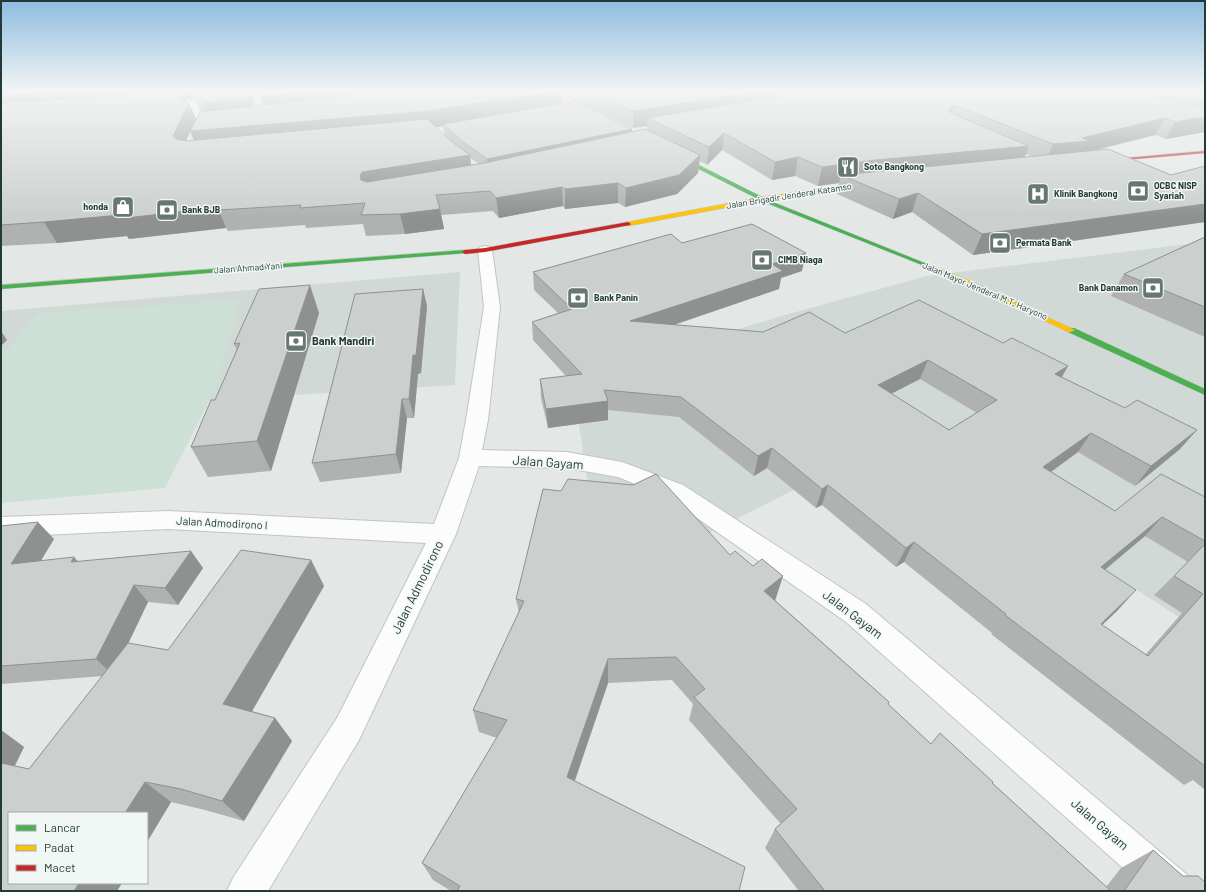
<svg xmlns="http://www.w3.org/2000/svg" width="1206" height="892" font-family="Barlow,sans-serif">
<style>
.built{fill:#d1d9d6}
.green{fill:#cde0d5}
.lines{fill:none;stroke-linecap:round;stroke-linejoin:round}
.street-casing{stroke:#c0c5c3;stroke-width:2}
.fast-casing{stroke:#bcc4c3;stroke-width:1}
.slow-casing{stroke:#bcc4c3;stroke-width:1}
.jam-casing{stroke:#bcc4c3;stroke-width:1}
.street{fill:#fbfcfb;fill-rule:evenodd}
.fast{fill:#4caf50;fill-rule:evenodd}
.slow{fill:#ffc107;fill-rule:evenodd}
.jam{fill:#c62828;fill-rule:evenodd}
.wall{fill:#afb2b1;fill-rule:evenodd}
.shaded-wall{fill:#8e9190}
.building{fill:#cbcfce;stroke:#8e9190;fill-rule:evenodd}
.labels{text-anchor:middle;stroke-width:3;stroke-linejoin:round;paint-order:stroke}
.far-poi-label{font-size:9px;font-weight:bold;fill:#233a36;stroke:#f1f7f5;text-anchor:start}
.far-street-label{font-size:9px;fill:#233a36;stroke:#f1f7f5}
.poi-label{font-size:11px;font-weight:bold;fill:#233a36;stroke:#f1f7f5;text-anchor:start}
.street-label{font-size:11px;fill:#233a36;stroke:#f1f7f5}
.near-street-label{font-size:13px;fill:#233a36;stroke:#f1f7f5}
</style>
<rect width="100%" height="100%" fill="#e3e8e6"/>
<g class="built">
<polygon points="1205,242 1205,634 899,436 658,559 601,570 572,379 785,315 927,276"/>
<polygon points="460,272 455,385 1,413 1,311"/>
</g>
<polygon class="green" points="240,300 217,386 165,488 1,503 1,358 38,313"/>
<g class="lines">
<g class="street-casing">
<g id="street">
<polygon points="255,92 265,92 264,117 259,120 254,117"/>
<polygon points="188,100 199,102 201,104 199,112 208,114 209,116 200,136 195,139 190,136 198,118 189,116 188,114 190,106 159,107 154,104 159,101"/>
<polygon points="485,246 490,247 492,250 500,307 488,420 482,450 567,452 622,462 683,485 866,604 1191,878 1197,891 1149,891 846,622 667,497 618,477 567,468 479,466 456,534 359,740 268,891 227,891 233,878 337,718 426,543 168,529 1,537 1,517 168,511 434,524 459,458 466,420 484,307 478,250 480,247"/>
</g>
</g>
<g class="fast-casing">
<g id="fast">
<polygon points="671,153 675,153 768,200 932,266 927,267 764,202 671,155"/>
<polygon points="465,250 468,252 467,253 1,289 1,285"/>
<polygon points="1068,328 1074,328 1205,389 1205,395 1068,332"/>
</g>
</g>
<g class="slow-casing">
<g id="slow">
<polygon points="543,92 548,92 598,116 595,117"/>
<polygon points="867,182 870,184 869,185 762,201 628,226 625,224 628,222 762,197"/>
<polygon points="927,265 931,265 961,277 1075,330 1071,332 1068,332 957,279 927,267"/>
</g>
</g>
<g class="jam-casing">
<g id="jam">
<polygon points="1205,151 1205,153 1102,162 1100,161 1102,160"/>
<polygon points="628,222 631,224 630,225 485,252 465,254 462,252 465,250 485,248"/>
</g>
</g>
<use href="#street" class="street"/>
<use href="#fast" class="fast"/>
<use href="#slow" class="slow"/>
<use href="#jam" class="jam"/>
</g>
<g class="wall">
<path d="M 1,92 L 254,92 L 253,106 L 263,105 L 261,92 L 1205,92 L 1205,132 L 1166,139 L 1155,135 L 1097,150 L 1171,175 L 1205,166 L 1205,222 L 973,255 L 912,212 L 893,219 L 837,194 L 839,183 L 818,186 L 795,176 L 772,180 L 722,150 L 707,165 L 700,161 L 698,173 L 677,194 L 625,207 L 618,203 L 565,209 L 563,206 L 499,218 L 493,211 L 441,215 L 444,229 L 405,234 L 366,236 L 363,224 L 306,228 L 305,225 L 228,231 L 226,228 L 129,239 L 127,236 L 57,243 L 1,246 ZM 562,95 L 575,101 L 563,103 ZM 185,99 L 195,99 L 200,111 L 202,111 L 196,119 L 189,103 L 186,102 ZM 578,102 L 633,128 L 647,126 L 647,129 L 632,132 ZM 443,126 L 444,135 L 435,127 ZM 190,131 L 194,140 L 186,141 ZM 1026,154 L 1031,156 L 1025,157 ZM 470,158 L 479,164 L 471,165 Z"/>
<polygon points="1205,237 1205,337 1111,296 1124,274"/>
<path d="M 682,243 L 802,271 L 781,278 L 779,289 L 674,325 L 763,332 L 845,333 L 1003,343 L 1068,366 L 1062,377 L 1180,449 L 1135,486 L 1078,452 L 1051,472 L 1115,511 L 1205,497 L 1205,790 L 1193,780 L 1184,785 L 991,634 L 992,633 L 904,562 L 896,567 L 822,505 L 816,508 L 767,468 L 754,476 L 679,417 L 608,410 L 608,420 L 548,428 L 541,398 L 540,379 L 566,376 L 533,340 L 532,322 L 558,313 L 534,290 L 533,272 ZM 920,379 L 977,413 L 949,430 L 891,394 ZM 1145,536 L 1188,562 L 1154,595 L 1182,613 L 1145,655 L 1102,625 L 1118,610 L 1105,570 Z"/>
<polygon points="423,289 427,306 421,373 418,374 414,418 407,418 401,473 320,482 312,463"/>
<polygon points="319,313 271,471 208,477 191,447 215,400 237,350 234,344"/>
<polygon points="1,526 54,539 41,561 78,562 203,568 178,605 148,602 128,644 168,650 311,560 324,586 252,711 275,718 292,741 244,821 205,810 171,802 147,842 147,813 9,883 122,883 117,891 1,891 1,730 24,747 15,766 29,769 103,676 1,684"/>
<polygon points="730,555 776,601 889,702 888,704 931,744 992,783 1106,887 1121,868 1153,850 1183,876 1205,891 799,891 765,848 775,829 781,824 689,720 693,704 672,680 608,683 575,781 739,891 451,891 433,880 422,863 497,738 479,732 473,710 519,613 516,599"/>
</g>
<g class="shaded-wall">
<polygon points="49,92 192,92 195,98 185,99 188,106 189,103 196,119 547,92 562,92 563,105 443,124 443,126 433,128 197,148 190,131 181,153 1,111 1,95"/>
<polygon points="247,92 254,92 253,114 210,118 203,102"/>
<polygon points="299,92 435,92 266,112 260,96"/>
<polygon points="752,92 781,92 779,102 647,118 647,126 633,128 633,111"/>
<polygon points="955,105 949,122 949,109"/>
<polygon points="1205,117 1205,132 1166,139 1175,122"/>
<polygon points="1165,118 1155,135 1045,162 1053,144 1082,138"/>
<polygon points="632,129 632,140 488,170 487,159"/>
<polygon points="724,133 722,150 707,165 709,147"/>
<polygon points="1029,146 1022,165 841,175 839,183 818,186 822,167 876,160"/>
<polygon points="470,155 472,173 365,196 360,176 362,172"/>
<polygon points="700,155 698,173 677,194 625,207 626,188"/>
<polygon points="798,157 795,176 772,180 775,162"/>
<polygon points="618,183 618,203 565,209 565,189"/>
<polygon points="562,187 563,206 499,218 496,198"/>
<polygon points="918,193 912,212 893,219 899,199"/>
<polygon points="1205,204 1205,222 973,255 982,234"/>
<polygon points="221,207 219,210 226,228 129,239 127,236 57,243 44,222 120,215"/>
<polygon points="440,209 444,229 405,234 400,214"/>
<polygon points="806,253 802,271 781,278 779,289 629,340 630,321 772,264"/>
<polygon points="310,285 319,313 271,471 257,441"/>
<polygon points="423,289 427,306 421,373 418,374 414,418 409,399 413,355"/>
<polygon points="1,331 7,340 1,346"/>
<polygon points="928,360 920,379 871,404 878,385"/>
<polygon points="1068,366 1057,385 1055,374"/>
<polygon points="402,399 407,418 401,473 396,454"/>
<polygon points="608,401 608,420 548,428 546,409"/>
<polygon points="1197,430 1180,449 1135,486 1151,466"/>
<polygon points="1091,433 1078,452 1030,487 1043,467"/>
<polygon points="772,448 767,468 754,476 758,456"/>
<polygon points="828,485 822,505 816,508 822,489"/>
<polygon points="1162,517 1145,536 1084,587 1101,567"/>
<polygon points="38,522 54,539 28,581 11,564"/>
<polygon points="914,542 904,562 896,567 906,548"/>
<polygon points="191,551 203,568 178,605 165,588"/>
<polygon points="74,557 89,574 71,562"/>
<polygon points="311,560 324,586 243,727 223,704"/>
<polygon points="783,576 775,601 764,591"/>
<polygon points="134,585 148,602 113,675 96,659"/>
<polygon points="1136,590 1118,610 1083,643 1101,624"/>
<polygon points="608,659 608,683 569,797 567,777"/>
<polygon points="275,718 292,741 244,821 222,801"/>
<polygon points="1,730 24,747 8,779 1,775"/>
<polygon points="145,782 171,802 147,842 147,813 125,813"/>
<polygon points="79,883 122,883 117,891 74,891"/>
</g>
<g class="building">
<polygon points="1,92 49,92 1,95"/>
<polygon points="182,92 180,98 181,100 189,103 173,136 176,139 186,141 427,119 452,142 470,155 362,172 360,176 361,180 367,182 484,163 645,129 700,155 679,175 626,188 618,183 565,189 562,187 496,198 490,191 436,195 440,209 400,214 361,215 365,203 300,208 301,205 219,210 221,207 118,219 120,215 44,222 1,225 1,103"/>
<polygon points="194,92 247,92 247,98 203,102 204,99 202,96 194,95"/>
<polygon points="261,92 299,92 260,96"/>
<polygon points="381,92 547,92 430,111 190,131 200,112"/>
<polygon points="589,92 752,92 633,111"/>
<polygon points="800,92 1137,92 1205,108 1205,117 1175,122 1165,118 1082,138 1089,141 1053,144 955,105 949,109 951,113 1029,146 876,160 822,167 798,157 775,162 724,133 709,147 647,118 799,93"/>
<polygon points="1171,92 1205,92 1205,100"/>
<polygon points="575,101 632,129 487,159 463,142 443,124"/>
<polygon points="1108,149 1171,175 1205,166 1205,204 982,234 918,193 899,199 841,175"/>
<path d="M 752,224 L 806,253 L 772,264 L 783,271 L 630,321 L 763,332 L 809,312 L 845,333 L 919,300 L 1003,343 L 1012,338 L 1068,366 L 1055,374 L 1125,408 L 1137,400 L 1197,430 L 1151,466 L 1091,433 L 1043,467 L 1115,511 L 1161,474 L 1205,497 L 1205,541 L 1162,517 L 1101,567 L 1136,590 L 1101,624 L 1148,656 L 1203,594 L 1174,576 L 1205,544 L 1205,766 L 1005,615 L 1006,614 L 914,542 L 906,548 L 828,485 L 822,489 L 772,448 L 758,456 L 681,397 L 604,390 L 608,401 L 546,409 L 540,379 L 582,374 L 532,322 L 572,309 L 533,272 L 671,234 L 682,243 ZM 928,360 L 997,400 L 949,430 L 878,385 Z"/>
<polygon points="1205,237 1205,307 1124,274"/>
<polygon points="310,285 257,441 191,447 211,400 215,400 240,343 234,344 259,289"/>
<polygon points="423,289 416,355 413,355 409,399 402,399 396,454 312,463 355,294"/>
<polygon points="656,474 730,555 735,551 753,566 762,559 783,576 764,591 889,702 888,704 931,744 940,733 993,782 992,783 1111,891 825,891 775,829 797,809 694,697 705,689 676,657 608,659 567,777 745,867 739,891 457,891 460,886 422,863 507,720 473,710 524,601 516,599 543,489 561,491 568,479 633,485"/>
<polygon points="38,522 11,564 74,557 71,562 191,551 165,588 134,585 96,659 1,666 1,526"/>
<polygon points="241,550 311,560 223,704 275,718 222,801 181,789 145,782 125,813 9,813 9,883 79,883 74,891 1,891 1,763 29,769 128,643 168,650"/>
<polygon points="1153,850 1183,876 1198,876 1205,882 1205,891 1124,891"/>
</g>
<linearGradient id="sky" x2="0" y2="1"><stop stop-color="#8ebce0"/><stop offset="0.42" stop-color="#f2f5f4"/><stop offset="1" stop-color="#f2f5f4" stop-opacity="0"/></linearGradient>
<rect width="1206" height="217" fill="url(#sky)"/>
<defs>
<g id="restaurant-square" transform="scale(1.15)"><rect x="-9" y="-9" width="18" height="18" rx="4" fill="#667774" stroke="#f1f7f5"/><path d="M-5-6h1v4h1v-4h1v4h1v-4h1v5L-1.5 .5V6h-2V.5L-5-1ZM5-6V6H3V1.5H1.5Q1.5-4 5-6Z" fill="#fff"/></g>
<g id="bank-square" transform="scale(1.15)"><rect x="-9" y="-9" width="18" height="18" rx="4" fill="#667774" stroke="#f1f7f5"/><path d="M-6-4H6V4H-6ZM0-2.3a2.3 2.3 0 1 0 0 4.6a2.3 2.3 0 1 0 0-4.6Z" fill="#fff"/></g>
<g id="hospital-square" transform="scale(1.15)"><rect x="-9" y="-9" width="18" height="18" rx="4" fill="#667774" stroke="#f1f7f5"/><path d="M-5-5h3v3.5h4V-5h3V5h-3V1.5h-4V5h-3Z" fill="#fff"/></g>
<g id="shop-square" transform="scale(1.15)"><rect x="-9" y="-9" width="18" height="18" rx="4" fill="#667774" stroke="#f1f7f5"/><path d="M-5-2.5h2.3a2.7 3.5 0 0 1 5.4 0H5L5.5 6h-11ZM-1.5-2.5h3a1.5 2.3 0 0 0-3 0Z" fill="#fff"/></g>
</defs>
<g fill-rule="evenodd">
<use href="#restaurant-square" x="848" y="167"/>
<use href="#bank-square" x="1138" y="191"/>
<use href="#hospital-square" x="1038" y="194"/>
<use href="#shop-square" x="123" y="207"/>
<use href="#bank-square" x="167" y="210"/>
<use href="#bank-square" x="1000" y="243"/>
<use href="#bank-square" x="762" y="260"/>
<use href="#bank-square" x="1153" y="288"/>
<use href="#bank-square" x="578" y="298"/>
<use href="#bank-square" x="296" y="341"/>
</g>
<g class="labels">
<g class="far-poi-label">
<text x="864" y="170">Soto Bangkong</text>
<text x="1154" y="189">OCBC NISP<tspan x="1154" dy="10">Syariah</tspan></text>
<text x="1054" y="197">Klinik Bangkong</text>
<text x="108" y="210" text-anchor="end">honda</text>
<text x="182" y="213">Bank BJB</text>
<text x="1016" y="246">Permata Bank</text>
<text x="778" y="263">CIMB Niaga</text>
<text x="1138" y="291" text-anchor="end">Bank Danamon</text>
<text x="594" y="301">Bank Panin</text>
</g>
<g class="far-street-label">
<text transform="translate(789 196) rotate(-9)" y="3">Jalan Brigadir Jenderal Katamso</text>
<text transform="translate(248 268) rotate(-4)" y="3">Jalan Ahmad Yani</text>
<text transform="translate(985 291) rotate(23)" y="3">Jalan Mayor Jenderal M.T. Haryono</text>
</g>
<g class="poi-label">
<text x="312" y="345">Bank Mandiri</text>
</g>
<g class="street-label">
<text transform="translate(222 523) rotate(3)" y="4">Jalan Admodirono I</text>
</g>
<g class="near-street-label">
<text transform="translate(548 462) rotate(4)" y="5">Jalan Gayam</text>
<text transform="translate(417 587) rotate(-64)" y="5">Jalan Admodirono</text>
<text transform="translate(853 614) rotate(37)" y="5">Jalan Gayam</text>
<text transform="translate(1100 824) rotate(41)" y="5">Jalan Gayam</text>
</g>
</g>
<rect width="1206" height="892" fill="none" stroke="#233a36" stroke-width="4"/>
<rect x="8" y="812" width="140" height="72" fill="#f1f7f5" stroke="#9faba9"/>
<rect x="16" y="825" width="20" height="6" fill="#4caf50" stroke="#9faba9"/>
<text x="44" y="832" font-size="12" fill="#233a36">Lancar</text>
<rect x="16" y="845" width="20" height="6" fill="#ffc107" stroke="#9faba9"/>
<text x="44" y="852" font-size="12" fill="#233a36">Padat</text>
<rect x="16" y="865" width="20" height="6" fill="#c62828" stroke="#9faba9"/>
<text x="44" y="872" font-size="12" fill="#233a36">Macet</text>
</svg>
